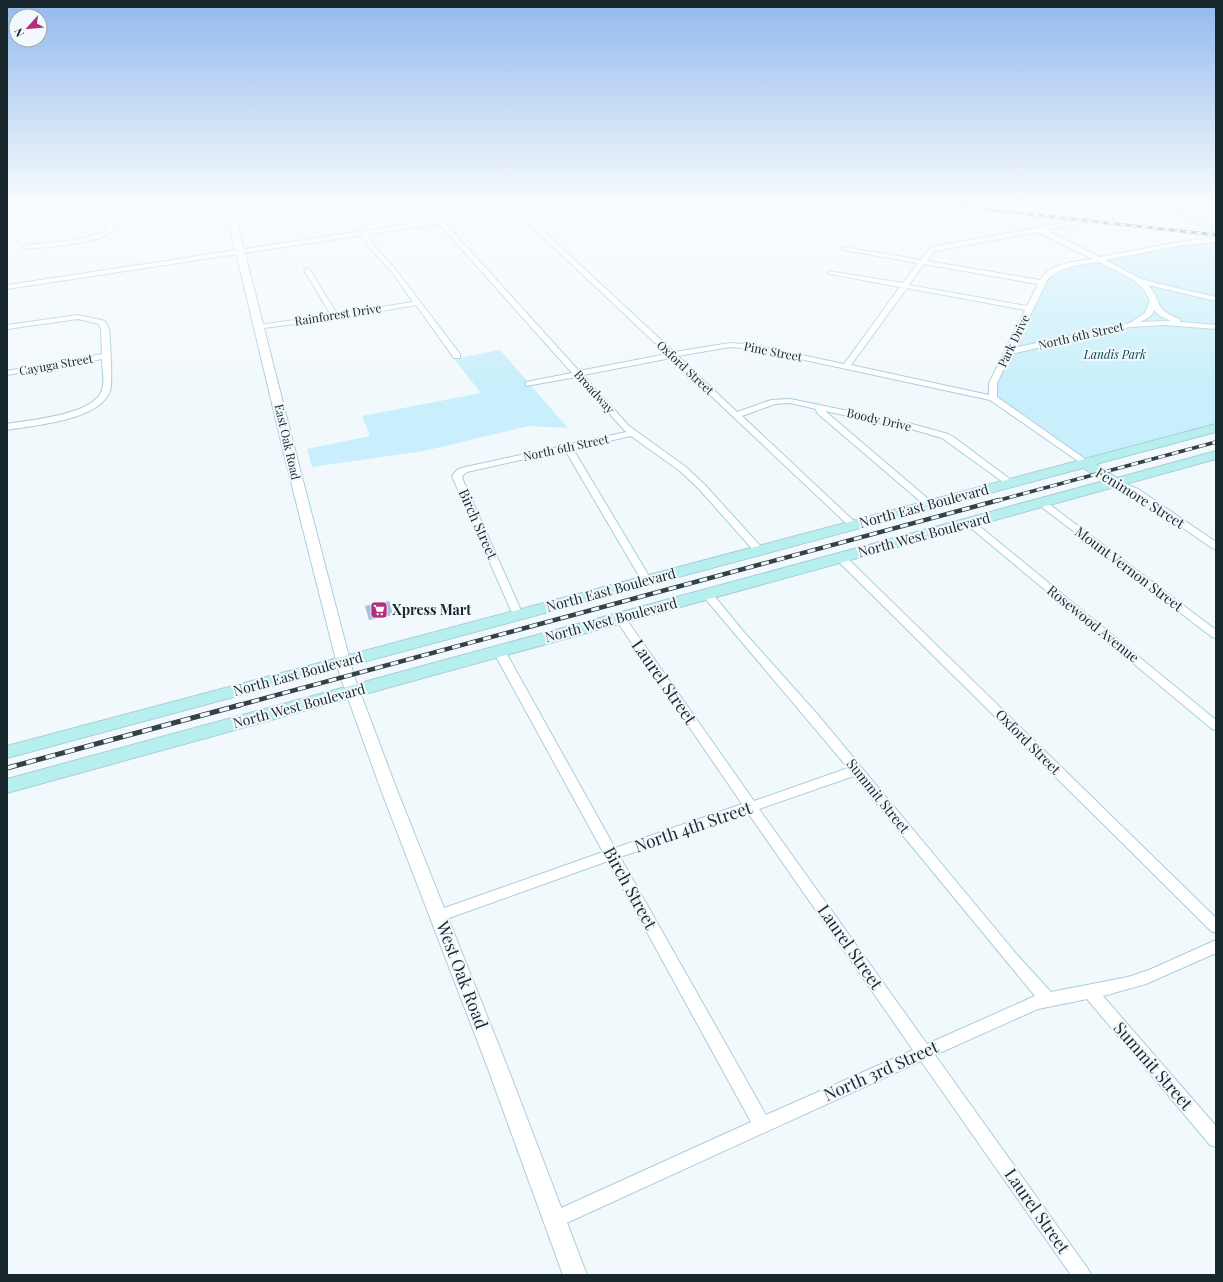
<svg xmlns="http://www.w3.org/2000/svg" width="1223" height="1282" font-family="'Playfair Display',serif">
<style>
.green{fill:#c8effb}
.building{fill:#a7c1d8}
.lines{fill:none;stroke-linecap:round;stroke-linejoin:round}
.minor-casing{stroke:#a9cfdb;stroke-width:2}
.tertiary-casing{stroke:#a9cfdb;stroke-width:2}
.secondary-casing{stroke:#a9cfdb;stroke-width:2}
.minor{fill:#fff;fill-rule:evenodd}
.tertiary{fill:#fff;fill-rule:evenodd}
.secondary{fill:#b7efee;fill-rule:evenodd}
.rail-far3-casing{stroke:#344246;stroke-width:3}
.rail-far2-casing{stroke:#344246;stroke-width:3.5}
.rail-far1-casing{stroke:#344246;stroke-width:4.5}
.rail-casing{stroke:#344246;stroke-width:5}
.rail-far3{stroke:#f2f9fc;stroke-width:2;stroke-dasharray:5.5;stroke-linecap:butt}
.rail-far2{stroke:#f2f9fc;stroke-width:2.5;stroke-dasharray:7;stroke-linecap:butt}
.rail-far1{stroke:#f2f9fc;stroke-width:3;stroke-dasharray:8;stroke-linecap:butt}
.rail{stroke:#f2f9fc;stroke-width:3.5;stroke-dasharray:10;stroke-linecap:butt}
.labels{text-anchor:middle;stroke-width:4;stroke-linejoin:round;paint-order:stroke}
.far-street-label{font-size:12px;fill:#18272b;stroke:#f2f9fc}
.far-park-label{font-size:12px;font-style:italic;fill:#094655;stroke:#f2f9fc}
.street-label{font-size:14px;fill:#18272b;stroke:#f2f9fc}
.poi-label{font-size:14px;font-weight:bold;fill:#18272b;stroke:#f2f9fc;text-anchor:start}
.near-street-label{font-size:17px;fill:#18272b;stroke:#f2f9fc}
</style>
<rect width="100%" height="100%" fill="#f2f9fc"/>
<g class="green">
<polygon points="322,206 361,206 371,219 347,218"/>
<polygon points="1216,240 1216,428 1085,463 986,396 1043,283 1062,268 1117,256"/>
<polygon points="500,350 568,428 529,426 424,451 312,467 307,449 370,436 362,416 481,393 454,359"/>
</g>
<polygon class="building" points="389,601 393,615 369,620 365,606"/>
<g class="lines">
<g class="minor-casing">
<g id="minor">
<path d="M 107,206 L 113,206 L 114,230 C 100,244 47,247 26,249 L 23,247 L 26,245 C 48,243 90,241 108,229 Z"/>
<path d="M 528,206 L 546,206 L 522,211 L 674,352 L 730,343 L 754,345 L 844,364 L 900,287 L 830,274 L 828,273 L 828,271 L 903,283 L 918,263 L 844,250 L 841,248 L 842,247 L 921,260 L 930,248 L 932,247 L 1156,206 L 1166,207 L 1163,209 L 1045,230 L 1100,257 L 1184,241 L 1216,238 L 1216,242 L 1184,245 L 1105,260 L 1141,279 L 1164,285 L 1216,297 L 1216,301 L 1148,285 C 1164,301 1151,309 1180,319 L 1180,322 L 1216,325 L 1216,329 L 1165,325 L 1130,327 L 1011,354 L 997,383 L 997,397 L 1088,461 L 1089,463 L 1085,466 L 990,400 L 754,349 L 730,347 L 678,356 L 737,412 L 771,400 L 790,399 L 912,424 L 948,434 L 955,438 L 1015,483 L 1010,486 L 1007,485 L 942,438 L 911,429 L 825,411 L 933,503 L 935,505 L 930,508 L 927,507 L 817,413 L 816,409 L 790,403 L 775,404 L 742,416 L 856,523 L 858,525 L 853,528 L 850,527 L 671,358 L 583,375 L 629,426 L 686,467 L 705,485 L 764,550 L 759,553 L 755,552 L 699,489 L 680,471 L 631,436 L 573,449 L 652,581 L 647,584 L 642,581 L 565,450 L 467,472 L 462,476 L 463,480 L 523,615 L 518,618 L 513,615 L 452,476 L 457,470 L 461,468 L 626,432 L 576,377 L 526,386 L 526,382 L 572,373 L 439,224 L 367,234 L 375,247 L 396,270 L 460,354 L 460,358 L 454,358 L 416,305 L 347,317 L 256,329 L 255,327 L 259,325 L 331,315 L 304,270 L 307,268 L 310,270 L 337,314 L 413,302 L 392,272 L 371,249 L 362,235 L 7,289 L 7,285 ZM 516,212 L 667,354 L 579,371 L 445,223 ZM 1038,232 L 1092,259 C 1075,262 1049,263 1040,280 L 927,261 L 934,251 ZM 1098,262 C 1118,272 1142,279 1150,301 L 1145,313 L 1130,323 L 1014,348 L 1048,279 C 1061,266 1081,265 1098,262 ZM 924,264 L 1038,284 L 1027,306 L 909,285 ZM 907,288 L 1025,310 L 989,383 L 989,395 L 851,365 ZM 1154,310 L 1160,316 L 1171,321 L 1140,322 L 1151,316 Z"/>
<polygon points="628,206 635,206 646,216 641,217"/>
<polygon points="1216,217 1216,221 1199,225 1196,223"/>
<path d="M 78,315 L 105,321 L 109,329 C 110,340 113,382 110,391 C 99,421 34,425 7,430 L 7,424 C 30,420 94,415 102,390 C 105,381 102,368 102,359 L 7,375 L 7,371 L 102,354 L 101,329 L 99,324 L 78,319 L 7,329 L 7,325 Z"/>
<polygon points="1116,480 1138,489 1216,542 1216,549 1212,548 1132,493 1113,485 1111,483"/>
<polygon points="1042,500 1045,501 1216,630 1216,638 1212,637 1039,505 1037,503"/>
<polygon points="969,519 972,520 1216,720 1216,730 1212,729 966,524 964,522"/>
<polygon points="840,554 844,555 1216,918 1216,933 1211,931 836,559 835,557"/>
<path d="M 707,591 L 711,592 L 743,631 L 818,715 L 1018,956 L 1051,992 L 1128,977 L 1149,970 L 1216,940 L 1216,953 L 1146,984 L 1103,996 L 1216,1126 L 1216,1147 L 1210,1145 L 1087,999 L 1038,1009 L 935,1055 L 1088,1269 L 1091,1275 L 1071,1275 L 921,1061 L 560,1226 L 554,1229 L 548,1226 L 545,1220 L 548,1214 L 751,1122 L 608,861 L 438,922 L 433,920 L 431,916 L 433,912 L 603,852 L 493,651 L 495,648 L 503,648 L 505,651 L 615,848 L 742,804 L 616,620 L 615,618 L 616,616 L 624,616 L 754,801 L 848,768 L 703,596 L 702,594 ZM 854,776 L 1035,996 L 927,1044 L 759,809 ZM 748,813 L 913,1050 L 766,1115 L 620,857 Z"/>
</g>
</g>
<g class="tertiary-casing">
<polygon id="tertiary" points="225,206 233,206 296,454 354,676 397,790 507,1066 587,1275 563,1275 487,1066 381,790 340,676 284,454"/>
</g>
<g class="secondary-casing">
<g id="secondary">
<polygon points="1158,206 1170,206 1216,227 1216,233"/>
<polygon points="1216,424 1216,432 1096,464 1117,478 1216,451 1216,459 7,793 7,779 1104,481 1083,468 7,758 7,746"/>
</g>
</g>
<use href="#minor" class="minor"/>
<use href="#tertiary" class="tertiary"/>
<use href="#secondary" class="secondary"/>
<g class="rail-far3-casing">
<polyline id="rail-far3" points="956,206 1216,235"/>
</g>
<g class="rail-far2-casing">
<polyline id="rail-far2" points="996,501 1216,442"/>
</g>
<g class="rail-far1-casing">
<polyline id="rail-far1" points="236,706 999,500"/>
</g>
<g class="rail-casing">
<polyline id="rail" points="7,768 240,705"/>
</g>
<use href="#rail-far3" class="rail-far3"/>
<use href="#rail-far2" class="rail-far2"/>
<use href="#rail-far1" class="rail-far1"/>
<use href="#rail" class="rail"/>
</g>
<linearGradient id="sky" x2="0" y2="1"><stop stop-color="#92b9ec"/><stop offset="0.53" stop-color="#f9fcfe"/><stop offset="1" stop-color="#f9fcfe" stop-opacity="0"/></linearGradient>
<rect width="1223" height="386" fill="url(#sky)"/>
<defs>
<g id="supermarket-square" transform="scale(0.9)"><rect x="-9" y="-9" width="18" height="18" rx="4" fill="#b2307b" stroke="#f2f9fc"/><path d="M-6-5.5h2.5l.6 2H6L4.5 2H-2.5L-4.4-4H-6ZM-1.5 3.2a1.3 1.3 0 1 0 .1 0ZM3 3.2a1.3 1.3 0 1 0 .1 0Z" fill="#fff"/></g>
</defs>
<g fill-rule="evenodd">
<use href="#supermarket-square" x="379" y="610"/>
</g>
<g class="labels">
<g class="far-street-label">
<text transform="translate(338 315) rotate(-9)" y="4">Rainforest Drive</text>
<text transform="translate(1081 336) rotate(-13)" y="4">North 6th Street</text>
<text transform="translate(1014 341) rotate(-64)" y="4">Park Drive</text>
<text transform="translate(773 352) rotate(11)" y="4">Pine Street</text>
<text transform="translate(56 365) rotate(-10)" y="4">Cayuga Street</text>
<text transform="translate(685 368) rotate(43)" y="4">Oxford Street</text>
<text transform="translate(594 392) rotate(48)" y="4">Broadway</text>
<text transform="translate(879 420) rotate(13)" y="4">Boody Drive</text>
<text transform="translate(287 442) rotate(77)" y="4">East Oak Road</text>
<text transform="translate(566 448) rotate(-12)" y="4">North 6th Street</text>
</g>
<g class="far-park-label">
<text x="1115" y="359">Landis Park</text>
</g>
<g class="street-label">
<text transform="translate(1140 498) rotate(32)" y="5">Fenimore Street</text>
<text transform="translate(924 506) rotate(-15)" y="5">North East Boulevard</text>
<text transform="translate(478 524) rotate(66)" y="5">Birch Street</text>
<text transform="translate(924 535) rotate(-15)" y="5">North West Boulevard</text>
<text transform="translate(1129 569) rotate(37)" y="5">Mount Vernon Street</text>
<text transform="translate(611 590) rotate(-15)" y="5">North East Boulevard</text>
<text transform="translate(611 620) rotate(-15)" y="5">North West Boulevard</text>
<text transform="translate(1093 624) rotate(39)" y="5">Rosewood Avenue</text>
<text transform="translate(298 674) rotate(-15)" y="5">North East Boulevard</text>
<text transform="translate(299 706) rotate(-15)" y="5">North West Boulevard</text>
<text transform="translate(1028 742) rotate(45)" y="5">Oxford Street</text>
<text transform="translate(878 796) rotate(51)" y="5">Summit Street</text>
</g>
<g class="poi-label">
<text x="392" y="615">Xpress Mart</text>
</g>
<g class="near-street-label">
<text transform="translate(664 682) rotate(55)" y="6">Laurel Street</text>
<text transform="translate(693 827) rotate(-19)" y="6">North 4th Street</text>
<text transform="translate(630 888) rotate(61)" y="6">Birch Street</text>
<text transform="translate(850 947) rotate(55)" y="6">Laurel Street</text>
<text transform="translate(462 975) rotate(69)" y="6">West Oak Road</text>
<text transform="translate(1153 1066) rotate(49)" y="6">Summit Street</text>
<text transform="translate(881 1071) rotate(-24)" y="6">North 3rd Street</text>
<text transform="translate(1037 1211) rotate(55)" y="6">Laurel Street</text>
</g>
</g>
<rect width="1223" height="1282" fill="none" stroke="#18272b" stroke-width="16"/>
<g transform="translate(28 28) rotate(243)"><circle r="19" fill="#f2f9fc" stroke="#9ba5a8"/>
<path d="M0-3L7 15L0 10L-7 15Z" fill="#b2307b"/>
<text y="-6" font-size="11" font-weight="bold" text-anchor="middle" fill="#18272b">N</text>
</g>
</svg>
